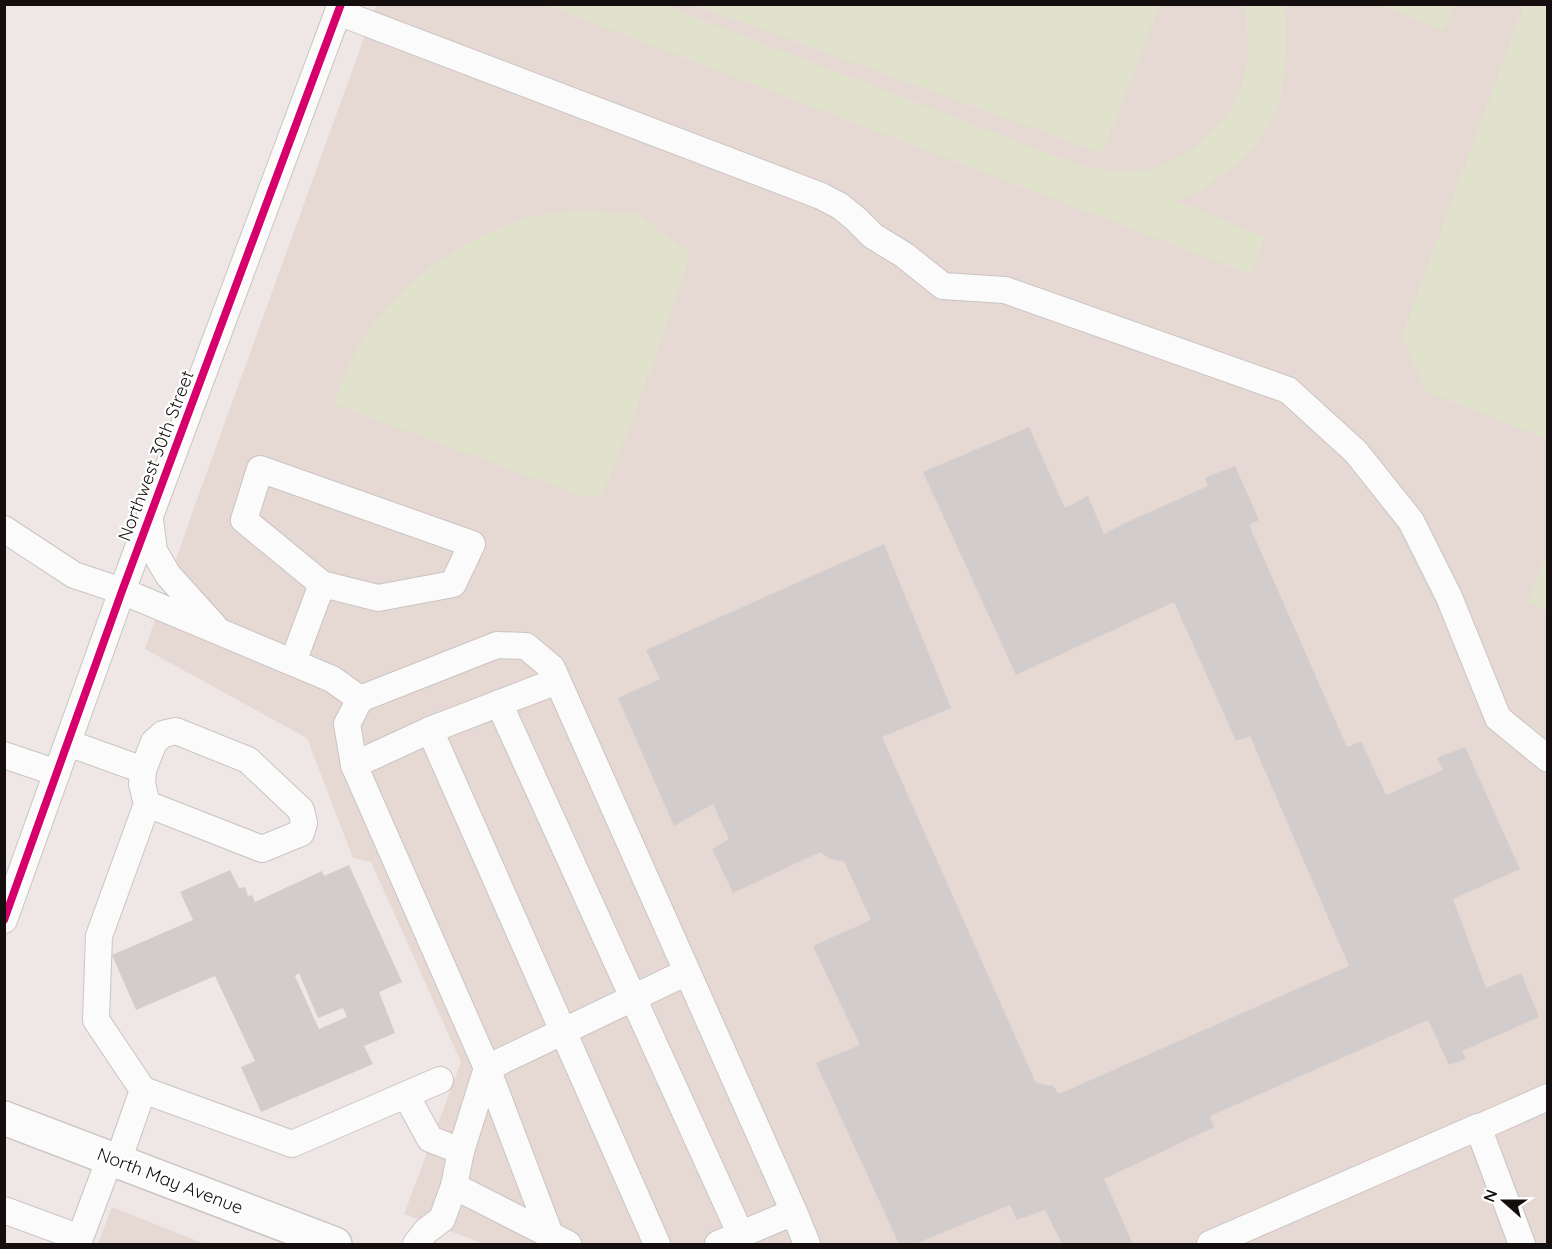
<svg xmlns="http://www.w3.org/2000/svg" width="1552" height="1249" font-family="Quicksand,sans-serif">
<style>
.built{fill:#e6d8d3}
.green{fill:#e0e2cc}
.building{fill:#d2cdcc;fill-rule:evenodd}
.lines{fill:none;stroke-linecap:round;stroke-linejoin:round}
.minor-casing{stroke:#cac4c3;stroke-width:28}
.major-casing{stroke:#cac4c3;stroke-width:36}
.minor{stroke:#fcfbfb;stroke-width:26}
.major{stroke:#fcfbfb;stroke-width:33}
.cycleway-casing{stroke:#fff;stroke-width:11}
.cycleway{stroke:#d6006c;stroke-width:8}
.labels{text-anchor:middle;stroke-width:4.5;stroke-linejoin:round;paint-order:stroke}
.street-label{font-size:18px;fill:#140f0e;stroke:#fff}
</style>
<rect width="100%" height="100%" fill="#eee7e5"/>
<g class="built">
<polygon points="376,5 1547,5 1547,1244 485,1244 404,1214 461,1062 371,862 353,858 307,738 145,649 195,505"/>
<polygon points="112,1207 205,1244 98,1244"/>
</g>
<g class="green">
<path d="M 546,5 L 668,5 L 686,14 L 1081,166 C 1108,170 1137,176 1163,165 C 1195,152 1231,120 1242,86 C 1247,69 1249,49 1247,31 C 1246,22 1247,13 1243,5 L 1284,5 L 1287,40 L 1281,96 L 1270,123 L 1255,146 L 1233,167 L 1202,190 L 1176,201 L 1265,237 L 1250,274 Z"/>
<polygon points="695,5 1160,4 1160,5 1102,153"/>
<polygon points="1379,5 1454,5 1444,30"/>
<polygon points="1524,5 1547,5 1547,439 1426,391 1402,336"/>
<path d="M 577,211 L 638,214 L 691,254 L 634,416 L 607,484 L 601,494 L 587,498 L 334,404 C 338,393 342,381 347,370 C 379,296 459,234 536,216 C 549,213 564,213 577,211 Z"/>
<polygon points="1543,562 1547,563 1547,610 1528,602"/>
</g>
<g class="building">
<polygon points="1029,427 1065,508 1088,496 1104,534 1123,524 1208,486 1205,478 1235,466 1259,520 1249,525 1347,747 1361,741 1386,795 1443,770 1437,758 1465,747 1520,869 1453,899 1486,988 1521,973 1539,1017 1462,1051 1466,1059 1449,1065 1428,1020 1210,1116 1214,1127 1104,1179 1133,1244 1062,1244 1045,1210 1017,1220 1010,1205 915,1244 899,1244 816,1063 860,1045 813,946 871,920 844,861 830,859 820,852 733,893 712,849 729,839 713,804 674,826 618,698 660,679 646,650 884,544 951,708 882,737 1036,1083 1053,1086 1059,1094 1349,966 1250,736 1236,741 1174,602 1016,675 923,472"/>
<path d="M 349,865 L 402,982 L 379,992 L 395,1033 L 364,1046 L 373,1064 L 261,1112 L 241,1067 L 255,1061 L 215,976 L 136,1010 L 112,955 L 193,920 L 180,892 L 230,870 L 239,888 L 245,887 L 248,896 L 252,895 L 255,902 L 322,871 L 324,876 ZM 299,973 L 318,1018 L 343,1008 L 347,1017 L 319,1029 L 295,976 Z"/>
</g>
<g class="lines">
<g class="minor-casing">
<g id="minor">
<polyline points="338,12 821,196 840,206 856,219 873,236 904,255 943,286 1005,290 1288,390 1356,452 1411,521 1449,597 1498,718 1548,759"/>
<polyline points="150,519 154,551 168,575 214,626"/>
<polyline points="4,529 74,575 122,591 332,679 360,699"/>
<polyline points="293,662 322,584 244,520 260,469 472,544 453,584 378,598 322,584"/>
<polyline points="557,681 430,730 657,1244"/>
<polyline points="499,703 741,1235"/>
<polyline points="68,743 143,770 142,784 147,804 99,936 96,1020 143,1090 118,1161"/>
<polyline points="4,755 57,773"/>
<polyline points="354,765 430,730"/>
<polyline points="143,770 154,742 163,734 176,731 248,760 301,810 304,823 301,833 262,849 147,804"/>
<polyline points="4,920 122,591 341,4"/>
<polyline points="143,1090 292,1144 440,1080"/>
<polyline points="406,1095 430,1139 461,1151"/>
<polyline points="1478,1128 1548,1097"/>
<polyline points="454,1186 461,1151 487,1068 354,765 347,724 360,699 497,645 526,646 552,668 794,1212 807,1244"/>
<polyline points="4,1210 80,1238 110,1158"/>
<polyline points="551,1237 487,1068 687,972"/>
<polyline points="416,1244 426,1231 442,1219 454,1186 568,1244"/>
<polyline points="718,1244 794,1212"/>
<polyline points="1210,1244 1478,1127 1522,1244"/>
</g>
</g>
<g class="major-casing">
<polyline id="major" points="4,1118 335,1244"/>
</g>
<use href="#minor" class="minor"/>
<use href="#major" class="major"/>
<g class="cycleway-casing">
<polyline id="cycleway" points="4,920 122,591 341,4"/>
</g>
<use href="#cycleway" class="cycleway"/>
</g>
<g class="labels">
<g class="street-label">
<text transform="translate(156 456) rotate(-69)" y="6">Northwest 30th Street</text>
<text transform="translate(170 1181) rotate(21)" y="6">North May Avenue</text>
</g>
</g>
<rect width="1552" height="1249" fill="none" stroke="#140f0e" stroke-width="12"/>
<g transform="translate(1504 1201) rotate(291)" stroke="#ffffff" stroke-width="4.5" paint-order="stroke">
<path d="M0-4.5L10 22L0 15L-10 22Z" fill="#140f0e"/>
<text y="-9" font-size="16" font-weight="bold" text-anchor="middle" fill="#140f0e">N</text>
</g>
</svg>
